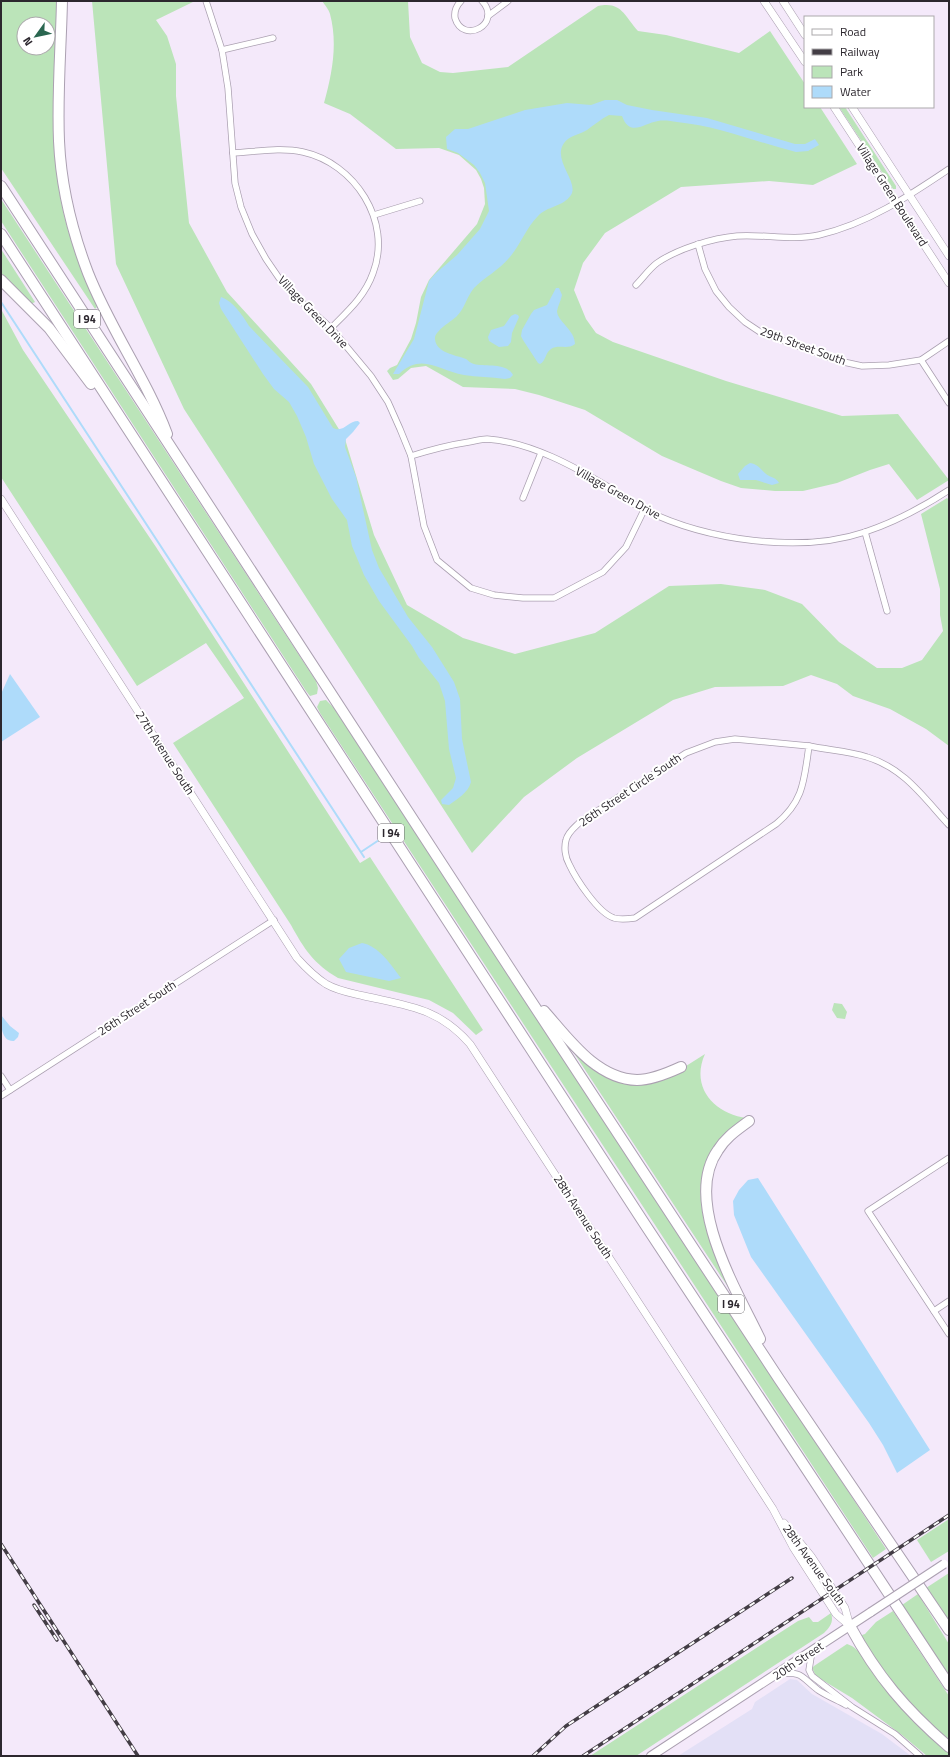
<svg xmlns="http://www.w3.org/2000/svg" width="950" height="1757" font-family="'Titillium Web',sans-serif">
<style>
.education{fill:#e3e0f6}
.green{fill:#bbe4b9;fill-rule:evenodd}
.water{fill:#aedbfa}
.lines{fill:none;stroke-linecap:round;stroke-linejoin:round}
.stream{stroke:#aedbfa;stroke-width:2}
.minor-casing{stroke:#aba0b1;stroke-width:7}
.tertiary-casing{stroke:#aba0b1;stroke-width:8}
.secondary-casing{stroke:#aba0b1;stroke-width:10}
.motorway-casing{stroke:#aba0b1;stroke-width:12}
.minor{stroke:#fff;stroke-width:5.5}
.tertiary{stroke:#fff;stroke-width:7}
.secondary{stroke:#fff;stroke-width:8}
.motorway{stroke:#fff;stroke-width:10}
.rail-casing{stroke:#433d45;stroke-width:3.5}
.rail{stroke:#fff;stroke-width:2;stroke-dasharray:6;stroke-linecap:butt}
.secondary-bridge-casing{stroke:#aba0b1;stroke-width:10;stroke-linecap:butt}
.secondary-bridge{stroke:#fff;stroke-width:8}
.labels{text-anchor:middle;stroke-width:4;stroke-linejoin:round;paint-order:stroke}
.shield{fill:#fff;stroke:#6b686d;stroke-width:1}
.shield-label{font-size:11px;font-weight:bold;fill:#2c272e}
.street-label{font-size:12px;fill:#2c272e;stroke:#fff}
</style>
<rect width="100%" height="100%" fill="#f4e9fa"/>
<polygon class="education" points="790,1679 797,1680 812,1694 882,1734 911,1756 678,1756 752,1709 755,1702"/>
<g class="green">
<path d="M 1,1 L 57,1 C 55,66 49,137 61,201 C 68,238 82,272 97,307 L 95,309 L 1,168 ZM 24,24 L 48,24 L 48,48 L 24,48 Z"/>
<polygon points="92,1 195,1 156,20 167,36 176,64 176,96 189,223 227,292 311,384 345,439 374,535 407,605 463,638 515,654 595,633 669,586 721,584 765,590 802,604 839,642 877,668 902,668 922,660 943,631 940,615 940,589 921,514 947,498 949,500 949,746 926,729 890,709 853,696 837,684 811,675 783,686 715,687 673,700 577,758 524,797 472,853 184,409 116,264"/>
<path d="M 322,1 L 408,1 L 410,37 L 422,63 L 440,72 L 453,73 L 508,67 L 598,6 C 621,1 624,15 638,31 L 666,35 L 739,53 L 770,31 L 805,84 L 805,107 L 820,107 L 857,164 L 813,185 L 769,181 L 681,187 L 605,233 L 583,263 L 574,290 L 586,319 L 596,333 L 613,342 L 726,381 L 842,416 L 898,414 L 949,480 L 917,500 L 889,464 L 870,470 L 837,483 L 803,491 L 775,491 L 741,488 L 721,481 L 662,456 L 585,410 L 539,395 L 515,389 L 463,387 L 426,366 L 411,368 L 398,379 L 393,380 L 387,371 L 390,368 L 397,365 L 411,339 L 416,323 L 421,297 L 429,280 L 477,224 L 485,204 L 484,188 L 481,179 L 476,170 L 459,155 L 439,148 L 396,149 L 350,114 L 324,103 C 332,74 338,44 330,14 C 329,10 325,5 322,1 Z"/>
<polygon points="839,107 845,107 896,186 896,189 893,189"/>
<polygon points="1,199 316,681 318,688 317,694 310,696 306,691 1,221"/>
<polygon points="1,249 35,302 31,304 1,273"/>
<path d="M 1,309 L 23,350 L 156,547 L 360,863 L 370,857 L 483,1030 L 476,1035 L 453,1013 L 429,1000 L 338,978 C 314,964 304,949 291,925 L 173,743 L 244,698 L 206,643 L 137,686 L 1,477 Z"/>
<polygon points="326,700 334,708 886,1549 873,1558 320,713 317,707 320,701"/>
<polygon points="834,1003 842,1004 847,1012 845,1019 837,1018 832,1010"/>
<path d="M 572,1050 L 602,1075 L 619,1081 L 675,1073 L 705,1054 C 690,1087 714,1114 747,1118 C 675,1162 701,1228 731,1289 L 730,1290 Z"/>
<polygon points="949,1519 949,1551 931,1562 917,1540"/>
<polygon points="949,1573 949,1621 926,1588"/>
<polygon points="918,1594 949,1644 949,1675 902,1605"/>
<polygon points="893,1611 949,1696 949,1741 926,1720 888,1680 862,1641 862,1635 865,1634 876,1622"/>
<path d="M 831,1613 C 834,1622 830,1627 824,1633 L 636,1756 L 590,1756 L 798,1621 L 809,1617 L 813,1622 L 818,1622 Z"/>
<path d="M 847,1644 C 861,1648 867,1665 875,1676 C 896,1705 923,1728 949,1752 L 949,1756 L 927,1756 L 902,1735 L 852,1698 L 819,1678 L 816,1676 L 812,1668 L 814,1666 Z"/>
</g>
<g class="water">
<path d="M 605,100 L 617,100 L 627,105 L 652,110 L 707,118 L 795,144 L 805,144 L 815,139 L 819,145 L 808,151 L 796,152 C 756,142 718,126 677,122 C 671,121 664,120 658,121 C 644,123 630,138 622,116 L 609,115 C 601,119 594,125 587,130 C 581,134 573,135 568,139 C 547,156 580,181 571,195 C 563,207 547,206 538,216 C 526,228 520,246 509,258 C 499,270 485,277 474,288 C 467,296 465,308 457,316 C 452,321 434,331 435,339 C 436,353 456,355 466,359 C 469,361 470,363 474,364 C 485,367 506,362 513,375 L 510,378 L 505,379 C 491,377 477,377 464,375 C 439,371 422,352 399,374 L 393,374 L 414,339 L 429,281 L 436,273 L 457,255 L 480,229 L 489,211 L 485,183 L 480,173 L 474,165 L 458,153 L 447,149 L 446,137 L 455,129 L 468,129 L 525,110 L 567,103 L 591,105 Z"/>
<path d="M 556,288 L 559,288 L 562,295 C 561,300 558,306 557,311 C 557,321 575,330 575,344 C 568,350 558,344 551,349 C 545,353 546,361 540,364 L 538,363 L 523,340 L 521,336 L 522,330 L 531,314 L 534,310 L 547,305 Z"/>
<path d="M 221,297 C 233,301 243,316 249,326 L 308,387 L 333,428 C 344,433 348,421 358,421 L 360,423 L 353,432 L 346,439 L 345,447 L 356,477 L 372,550 L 379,568 L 408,617 L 432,647 L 454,682 L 460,699 L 462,739 L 471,782 C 468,793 457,799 449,805 L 442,804 L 441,800 L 453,788 L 456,778 L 449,749 L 445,701 L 439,683 L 419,658 L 412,646 L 379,601 L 364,575 L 352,546 L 347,520 L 332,499 L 314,464 L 306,437 L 297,416 L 289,402 L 274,389 L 263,374 L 221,309 L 219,303 Z"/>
<polygon points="515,314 518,315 519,317 512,333 511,342 508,346 499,347 489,341 488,337 491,330 504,326 511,316"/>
<path d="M 750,463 C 758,464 760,469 766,474 C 771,478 776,477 779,483 L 772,485 L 756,480 L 740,480 L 738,474 L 745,466 Z"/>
<polygon points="10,674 40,717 1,742 1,694"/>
<path d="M 362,943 C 379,946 391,965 401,978 L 389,981 L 346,972 L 339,959 L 349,948 Z"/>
<path d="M 1,1015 L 10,1026 L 19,1033 L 18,1037 L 14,1041 C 1,1042 1,1024 1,1015 Z"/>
<polygon points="758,1178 930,1450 897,1473 883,1445 869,1423 751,1257 734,1215 733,1201 739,1190 748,1180"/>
</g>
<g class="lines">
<g class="stream">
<polyline points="1,302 364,857"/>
<polyline points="361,852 379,840"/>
</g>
<g class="minor-casing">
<g id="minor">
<polyline points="206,1 222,50 228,88 235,183 241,207 252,234 266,259 279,278 294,295 331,328 371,376 388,402 400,429 411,456 424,526 437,560 471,588 494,595 523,598 554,598 603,572 626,547 644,510"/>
<path d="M 461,1 C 456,6 454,11 455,18 C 463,45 503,24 482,1"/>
<polyline points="488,16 508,1"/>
<polyline points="222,50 273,38"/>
<path d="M 233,153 C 255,152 280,147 303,152 C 354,163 393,221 373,273 C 365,296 348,311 331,328"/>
<polyline points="374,215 420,201"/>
<polyline points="698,244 705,269 716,291 729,307 745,322 760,332 839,361 862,366 889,365 921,360 949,341"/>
<path d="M 636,285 C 643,278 649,269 657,263 C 677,249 713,238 737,236 C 764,234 792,241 819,235 C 867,224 909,196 949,169"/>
<polyline points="921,360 949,403"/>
<path d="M 411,456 C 430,450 449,445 469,442 C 475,441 481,439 487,439 C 531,442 575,467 612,489 C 623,496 633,505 645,510 C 706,540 800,554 865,532 C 895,522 923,507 949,490"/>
<polyline points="523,498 541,453"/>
<polyline points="865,532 887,611"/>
<path d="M 735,739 L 809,746 C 804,780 804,801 776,824 L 635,918 C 628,919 621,920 614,918 C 598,913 576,879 569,864 C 565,857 564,847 566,840 C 568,832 574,828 579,823 L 686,753 L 715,742 Z"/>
<path d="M 809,746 C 828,750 849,751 867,757 C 904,768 924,798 949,825"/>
<polyline points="1,1076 10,1090"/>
<polyline points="1,1096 274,920"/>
<polyline points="949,1158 868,1211 949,1334"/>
<polyline points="934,1311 949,1301"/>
<polyline points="812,1651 809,1670 812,1676 852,1707 895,1734 920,1756"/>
<path d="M 779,1674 C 803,1671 801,1677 818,1690 C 827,1696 837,1700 846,1705"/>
</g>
</g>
<g class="tertiary-casing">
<g id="tertiary">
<polyline points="764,1 805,62"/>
<polyline points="783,1 805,35"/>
<polyline points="834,107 949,283"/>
<polyline points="852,107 949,256"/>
<path d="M 1,499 L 297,958 C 306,968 315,977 326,984 C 338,991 351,993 364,996 C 408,1006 439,1008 470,1044 L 773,1509 L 793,1547 L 836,1614 L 850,1626"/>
<polyline points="784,1523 811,1556 845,1608 850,1626"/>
</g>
</g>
<g class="secondary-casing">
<polyline id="secondary" points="651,1756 871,1612"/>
</g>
<g class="motorway-casing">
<g id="motorway">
<path d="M 62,1 C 61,47 57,94 59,141 C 61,186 72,231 88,273 C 110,329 146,378 167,434"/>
<polyline points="1,186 516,978 779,1379 949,1630"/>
<polyline points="1,234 644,1223 949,1685"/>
<polyline points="1,280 49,328 91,384"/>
<path d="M 544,1011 C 568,1038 596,1079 637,1080 C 652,1080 668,1073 681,1067"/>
<path d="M 749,1121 C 737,1130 726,1137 718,1150 C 682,1201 737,1291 760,1339"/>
<path d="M 850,1626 C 877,1676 906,1710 949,1747"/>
</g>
</g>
<use href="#minor" class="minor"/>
<use href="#tertiary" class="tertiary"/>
<use href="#secondary" class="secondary"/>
<use href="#motorway" class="motorway"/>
<g class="rail-casing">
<g id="rail">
<polyline points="1,1544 138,1756"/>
<polyline points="34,1605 57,1640"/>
<polyline points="533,1756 566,1726 792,1578"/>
<polyline points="583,1756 949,1515"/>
</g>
</g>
<use href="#rail" class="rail"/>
<g class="secondary-bridge-casing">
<polyline id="secondary-bridge" points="871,1612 944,1564"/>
</g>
<use href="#secondary-bridge" class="secondary-bridge"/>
</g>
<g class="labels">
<g class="shield">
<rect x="74" y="310" width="26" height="18" rx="3"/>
<rect x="378" y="824" width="26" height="18" rx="3"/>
<rect x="718" y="1295" width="26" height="18" rx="3"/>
</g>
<g class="shield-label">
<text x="87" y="323">I 94</text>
<text x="391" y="837">I 94</text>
<text x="731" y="1308">I 94</text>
</g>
<g class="street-label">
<text transform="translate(892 195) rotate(57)" y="4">Village Green Boulevard</text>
<text transform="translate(313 312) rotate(46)" y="4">Village Green Drive</text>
<text transform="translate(803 346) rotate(20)" y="4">29th Street South</text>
<text transform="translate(618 493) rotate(29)" y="4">Village Green Drive</text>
<text transform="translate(165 753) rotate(57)" y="4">27th Avenue South</text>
<text transform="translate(630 790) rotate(-34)" y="4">26th Street Circle South</text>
<text transform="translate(137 1008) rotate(-33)" y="4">26th Street South</text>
<text transform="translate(583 1217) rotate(57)" y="4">28th Avenue South</text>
<text transform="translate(814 1565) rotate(54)" y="4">28th Avenue South</text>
<text transform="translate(798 1661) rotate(-34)" y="4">20th Street</text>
</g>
</g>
<rect width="950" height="1757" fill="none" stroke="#2c272e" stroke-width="4"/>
<rect x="804" y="16" width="130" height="92" fill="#ffffff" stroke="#aba9ab"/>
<rect x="812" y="29" width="20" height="6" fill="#ffffff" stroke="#aba9ab"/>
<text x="840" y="36" font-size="12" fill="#2c272e">Road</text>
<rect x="812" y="49" width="20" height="6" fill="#433d45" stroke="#aba9ab"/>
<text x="840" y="56" font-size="12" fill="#2c272e">Railway</text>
<rect x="812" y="66" width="20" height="12" fill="#bbe4b9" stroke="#aba9ab"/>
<text x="840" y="76" font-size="12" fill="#2c272e">Park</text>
<rect x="812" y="86" width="20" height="12" fill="#aedbfa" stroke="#aba9ab"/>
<text x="840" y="96" font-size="12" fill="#2c272e">Water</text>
<g transform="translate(36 36) rotate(237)"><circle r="19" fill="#ffffff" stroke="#aba9ab"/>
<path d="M0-3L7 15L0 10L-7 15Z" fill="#2a6650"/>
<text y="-6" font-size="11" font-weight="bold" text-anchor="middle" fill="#2c272e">N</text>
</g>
</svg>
